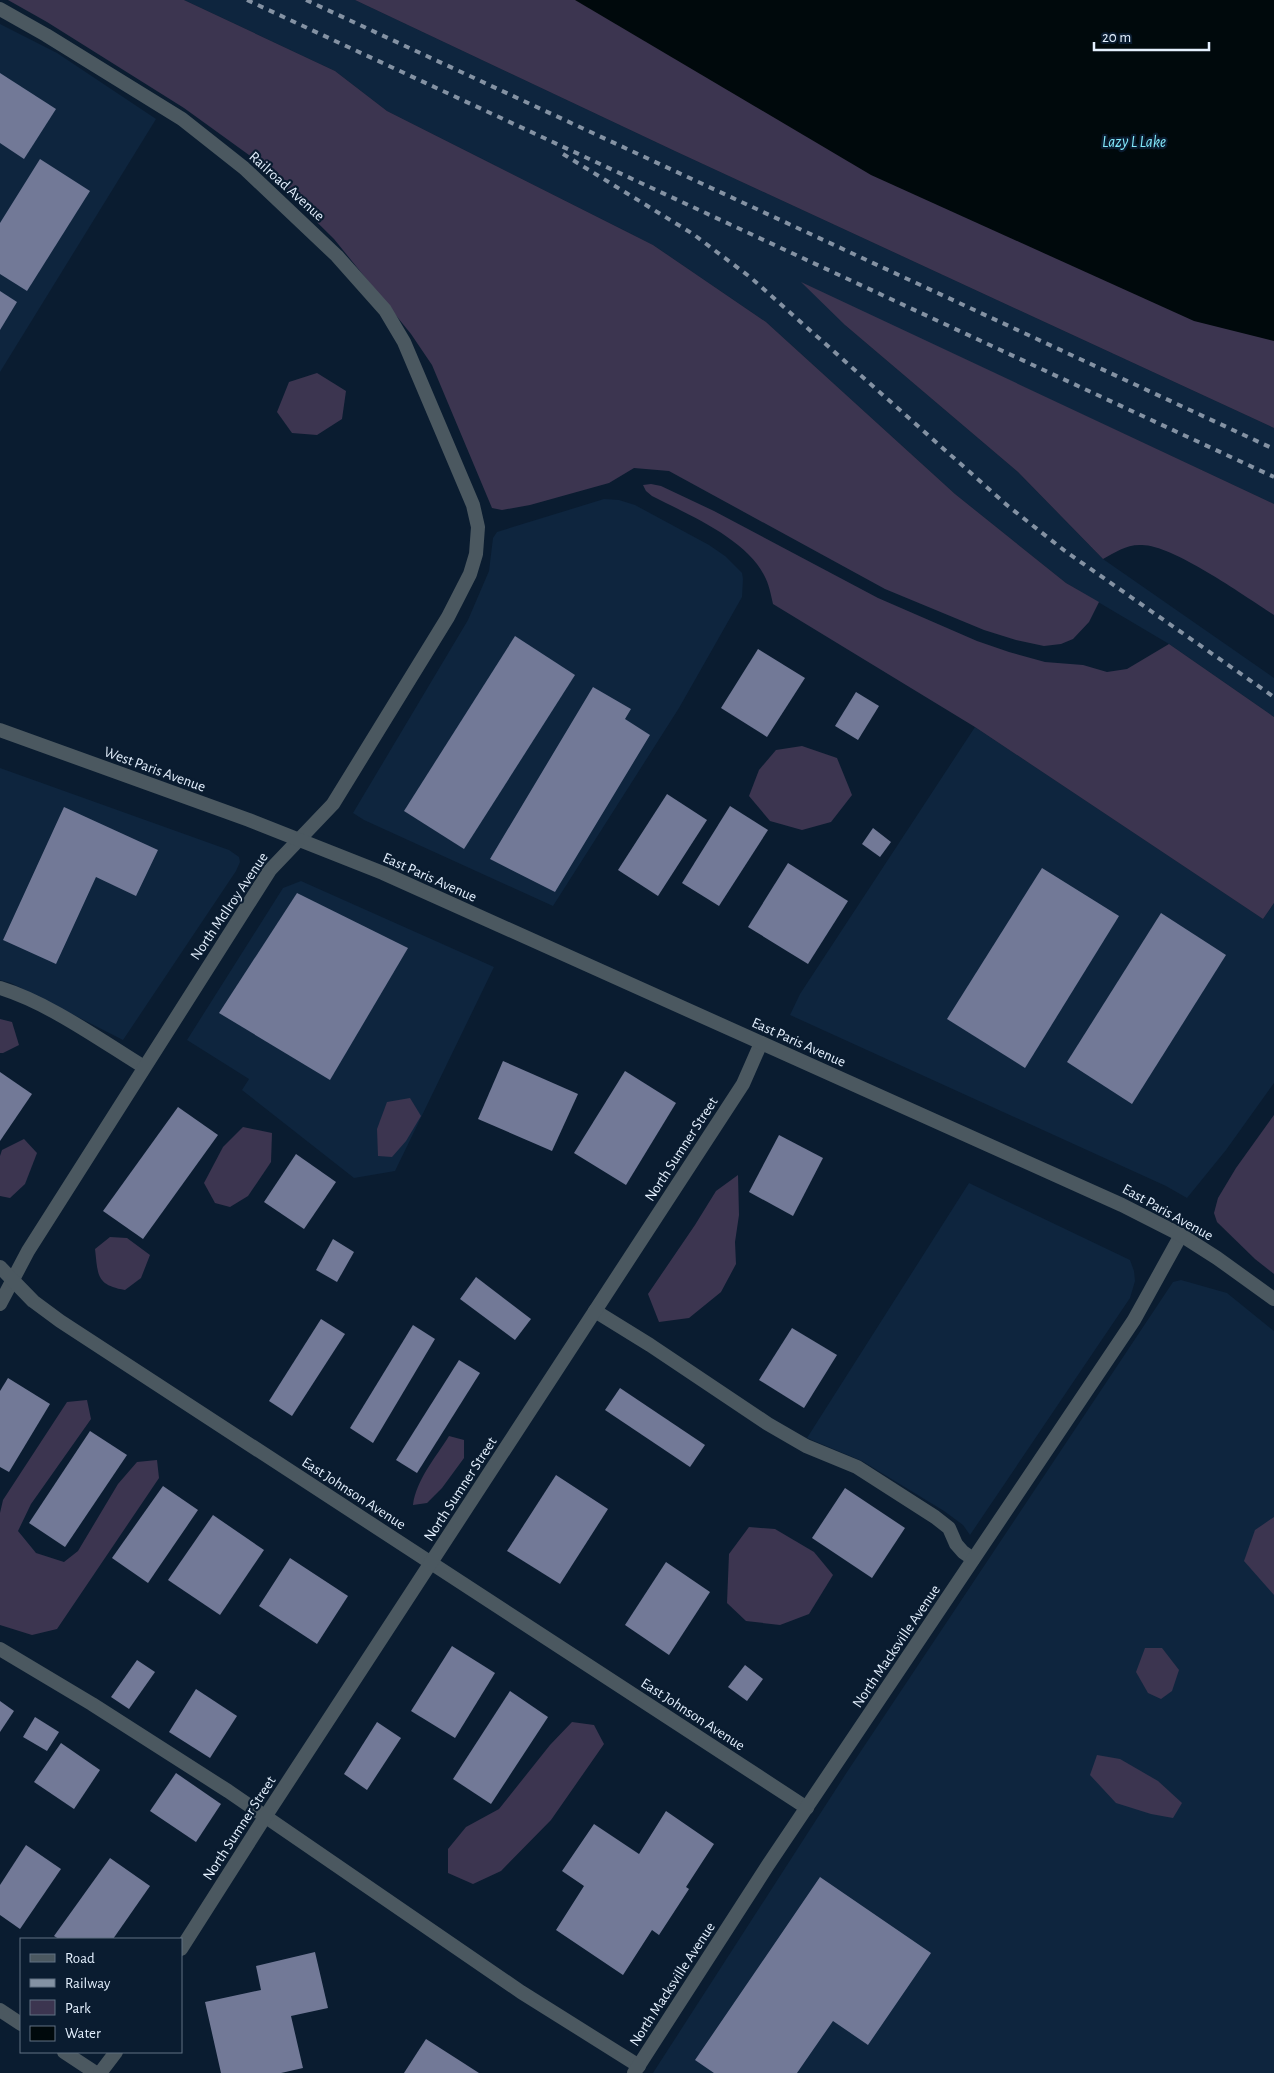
<svg xmlns="http://www.w3.org/2000/svg" width="1274" height="2073" font-family="'Alegreya Sans',sans-serif">
<style>
.built{fill:#0e253e}
.green{fill:#3c3550}
.water{fill:#00090c}
.building{fill:#727997}
.lines{fill:none;stroke-linecap:round;stroke-linejoin:round}
.service{stroke:#4b5860;stroke-width:14}
.minor{stroke:#4b5860;stroke-width:14}
.tertiary{stroke:#4b5860;stroke-width:14}
.rail{stroke:#8492a3;stroke-width:4;stroke-dasharray:6 6;stroke-linecap:butt}
.labels{text-anchor:middle;stroke-width:4.5;stroke-linejoin:round;paint-order:stroke}
.street-label{font-size:15px;fill:#e4f0fe;stroke:#0a1c30}
.water-label{font-size:16px;font-style:italic;fill:#82e8fb;stroke:#0a1c30}
</style>
<rect width="100%" height="100%" fill="#0a1c30"/>
<g class="built">
<polygon points="184,0 355,0 677,152 1274,428 1274,504 936,346 845,325 1018,472 1103,559 1274,678 1274,717 1169,644 1066,583 955,494 766,322 653,245 387,111 335,71"/>
<polygon points="0,24 57,53 156,119 0,372"/>
<polygon points="604,499 619,500 635,505 709,545 725,556 742,573 743,579 742,597 679,708 553,906 364,820 353,813 468,620 489,571 493,538 497,532"/>
<polygon points="975,727 1263,919 1274,903 1274,1083 1226,1150 1187,1198 1166,1186 790,1015 800,994"/>
<polygon points="0,768 229,850 239,857 240,862 236,871 123,1040 11,983 0,980"/>
<polygon points="301,881 494,967 395,1171 354,1178 242,1090 249,1079 187,1040 283,888"/>
<polygon points="969,1183 1130,1260 1134,1271 1135,1281 1130,1298 970,1535 963,1525 944,1511 862,1461 807,1438"/>
<polygon points="1181,1280 1227,1293 1274,1331 1274,2073 653,2073 847,1772 1173,1282"/>
</g>
<g class="green">
<polygon points="8,0 184,0 335,71 387,111 653,245 766,322 955,494 1066,583 1099,602 1089,622 1073,639 1061,644 1044,646 1016,640 984,630 885,589 669,471 634,468 609,483 530,505 502,510 492,508 432,365 411,334 334,239 249,155 184,108 47,22"/>
<polygon points="355,0 1274,0 1274,428 677,152"/>
<path d="M 801,282 L 1274,504 L 1274,615 C 1246,597 1173,545 1142,545 C 1127,544 1116,552 1103,559 L 1018,472 L 845,325 Z"/>
<polygon points="317,373 346,391 342,419 317,435 292,433 277,412 289,382"/>
<path d="M 651,484 L 661,486 L 714,511 L 878,598 L 977,641 L 1009,652 L 1045,662 L 1083,665 L 1107,672 L 1127,669 L 1169,644 L 1274,717 L 1274,903 L 1263,919 L 975,727 L 773,604 C 771,595 769,584 764,575 C 745,538 687,514 652,496 L 646,491 L 643,485 Z"/>
<polygon points="802,746 837,758 852,795 831,822 802,830 770,821 749,796 759,770 776,750"/>
<polygon points="0,1019 12,1022 19,1045 3,1053 0,1053"/>
<polygon points="410,1098 421,1116 406,1141 392,1157 378,1156 377,1129 387,1102"/>
<polygon points="1274,1115 1274,1274 1255,1259 1217,1222 1214,1213 1218,1198 1236,1168"/>
<polygon points="243,1127 272,1133 271,1162 248,1196 230,1207 215,1203 204,1183 223,1147"/>
<polygon points="24,1139 37,1153 25,1184 10,1198 0,1196 0,1156 2,1150"/>
<polygon points="738,1175 739,1215 735,1242 736,1264 721,1292 689,1318 659,1322 648,1294 695,1225 716,1191"/>
<path d="M 110,1237 L 127,1238 L 150,1255 L 141,1278 L 125,1290 C 96,1285 98,1275 95,1249 Z"/>
<polygon points="87,1400 91,1419 31,1504 18,1531 36,1553 64,1562 78,1551 118,1484 137,1462 157,1460 159,1478 57,1629 32,1635 0,1625 0,1513 3,1500 67,1402"/>
<path d="M 449,1436 L 464,1440 L 464,1458 L 442,1488 L 427,1503 L 413,1505 C 416,1480 436,1457 449,1436 Z"/>
<polygon points="1274,1517 1274,1595 1244,1561 1255,1530"/>
<polygon points="749,1527 775,1529 814,1552 833,1575 809,1614 780,1625 746,1621 727,1603 729,1554"/>
<polygon points="1145,1648 1162,1648 1179,1670 1172,1691 1161,1699 1148,1693 1136,1672"/>
<polygon points="572,1722 594,1725 604,1744 551,1820 501,1871 473,1884 448,1873 448,1849 466,1827 499,1809 550,1745"/>
<polygon points="1097,1755 1120,1759 1158,1781 1182,1803 1173,1818 1151,1814 1116,1803 1090,1775"/>
</g>
<polygon class="water" points="575,0 1274,0 1274,341 1194,321 871,175"/>
<g class="building">
<polygon points="0,73 56,109 24,159 0,143"/>
<polygon points="40,159 90,191 27,291 0,274 0,223"/>
<polygon points="0,291 17,302 0,330"/>
<polygon points="515,636 575,675 464,849 404,811"/>
<polygon points="758,649 805,678 767,737 721,708"/>
<polygon points="593,687 631,709 625,719 650,735 555,892 490,859"/>
<polygon points="856,692 879,706 858,740 835,726"/>
<polygon points="667,794 707,820 658,896 618,870"/>
<polygon points="730,806 768,830 719,906 682,883"/>
<polygon points="64,807 158,850 136,896 96,877 56,964 3,940"/>
<polygon points="873,828 891,842 880,857 862,844"/>
<polygon points="788,863 848,901 808,964 748,927"/>
<polygon points="1042,868 1119,916 1025,1068 947,1019"/>
<polygon points="297,893 408,948 330,1080 219,1013"/>
<polygon points="1161,913 1226,955 1132,1104 1067,1062"/>
<polygon points="503,1061 578,1094 552,1151 478,1119"/>
<polygon points="625,1071 676,1103 626,1185 574,1153"/>
<polygon points="0,1072 32,1094 0,1141"/>
<polygon points="178,1107 218,1135 143,1239 103,1211"/>
<polygon points="779,1135 823,1158 793,1216 749,1192"/>
<polygon points="296,1154 336,1182 304,1229 264,1202"/>
<polygon points="333,1239 354,1252 337,1282 316,1270"/>
<polygon points="476,1277 531,1319 515,1340 460,1299"/>
<polygon points="321,1319 345,1334 292,1416 269,1401"/>
<polygon points="413,1325 435,1339 373,1443 350,1428"/>
<polygon points="792,1328 837,1355 804,1408 759,1380"/>
<polygon points="459,1360 480,1373 417,1473 396,1460"/>
<polygon points="8,1378 50,1404 9,1472 0,1467 0,1391"/>
<polygon points="620,1388 705,1445 690,1467 605,1410"/>
<polygon points="90,1431 127,1455 65,1547 29,1523"/>
<polygon points="556,1475 608,1509 560,1584 507,1551"/>
<polygon points="163,1486 198,1510 148,1583 112,1558"/>
<polygon points="845,1488 905,1528 872,1578 812,1538"/>
<polygon points="213,1515 264,1550 220,1615 168,1580"/>
<polygon points="290,1558 348,1596 317,1644 259,1606"/>
<polygon points="666,1562 710,1592 669,1655 625,1625"/>
<polygon points="452,1646 495,1673 455,1738 411,1711"/>
<polygon points="137,1660 155,1672 129,1709 111,1697"/>
<polygon points="745,1665 763,1679 747,1701 728,1687"/>
<polygon points="196,1689 237,1716 210,1758 169,1732"/>
<polygon points="510,1691 548,1717 491,1804 453,1779"/>
<polygon points="0,1701 14,1711 0,1732"/>
<polygon points="35,1717 59,1732 47,1751 23,1737"/>
<polygon points="377,1722 401,1738 367,1790 344,1774"/>
<polygon points="61,1743 100,1770 74,1809 34,1782"/>
<polygon points="176,1773 221,1804 196,1842 150,1811"/>
<polygon points="666,1811 714,1844 686,1887 689,1889 659,1935 652,1930 623,1975 556,1930 584,1886 562,1871 594,1824 639,1854"/>
<polygon points="26,1845 61,1869 20,1929 0,1915 0,1885"/>
<polygon points="110,1858 150,1886 113,1939 59,1939 54,1936"/>
<polygon points="820,1877 931,1953 868,2045 833,2021 797,2073 714,2073 695,2060"/>
<polygon points="315,1952 328,2008 291,2016 303,2068 281,2073 221,2073 205,2002 261,1990 256,1966"/>
<polygon points="426,2039 479,2073 404,2073"/>
</g>
<g class="lines">
<g class="service">
<path d="M 0,988 C 49,1003 100,1040 144,1067"/>
<polyline points="595,1311 650,1345 768,1424 806,1446 857,1467 935,1517 949,1528 956,1544 963,1552 973,1559"/>
<polyline points="0,1649 92,1704 228,1791 521,1992 639,2066"/>
</g>
<g class="minor">
<polyline points="0,9 46,35 182,119 244,168 337,256 385,310 404,342 473,505 478,527 476,554 470,574 448,617 333,804 270,870 28,1251 0,1304"/>
<polyline points="0,1267 33,1301 60,1321 807,1808"/>
<polyline points="181,1949 265,1817 743,1084 761,1043"/>
<polyline points="0,2010 21,2024"/>
<polyline points="64,2052 96,2073"/>
<polyline points="100,2073 116,2052"/>
<polyline points="634,2073 768,1865 1134,1320 1181,1235"/>
</g>
<polyline class="tertiary" points="0,730 249,820 383,873 1122,1205 1181,1235 1217,1258 1274,1299"/>
<g class="rail">
<polyline points="247,0 1274,477"/>
<polyline points="306,0 1274,449"/>
<polyline points="563,154 693,234 750,277 1008,506 1065,551 1274,697"/>
</g>
</g>
<g class="labels">
<g class="street-label">
<text transform="translate(287 186) rotate(42)" y="5">Railroad Avenue</text>
<text transform="translate(155 769) rotate(20)" y="5">West Paris Avenue</text>
<text transform="translate(430 877) rotate(24)" y="5">East Paris Avenue</text>
<text transform="translate(229 906) rotate(-56)" y="5">North McIlroy Avenue</text>
<text transform="translate(799 1042) rotate(24)" y="5">East Paris Avenue</text>
<text transform="translate(681 1149) rotate(-57)" y="5">North Sumner Street</text>
<text transform="translate(1168 1212) rotate(29)" y="5">East Paris Avenue</text>
<text transform="translate(460 1489) rotate(-57)" y="5">North Sumner Street</text>
<text transform="translate(354 1493) rotate(33)" y="5">East Johnson Avenue</text>
<text transform="translate(896 1646) rotate(-56)" y="5">North Macksville Avenue</text>
<text transform="translate(693 1714) rotate(33)" y="5">East Johnson Avenue</text>
<text transform="translate(239 1828) rotate(-57)" y="5">North Sumner Street</text>
<text transform="translate(672 1984) rotate(-57)" y="5">North Macksville Avenue</text>
</g>
<g class="water-label">
<text x="1134" y="147">Lazy L Lake</text>
</g>
</g>
<rect x="20" y="1938" width="162" height="115" fill="#0a1c30" stroke="#617182"/>
<rect x="30" y="1954" width="25" height="8" fill="#4b5860" stroke="#617182"/>
<text x="65" y="1963" font-size="15" fill="#e4f0fe">Road</text>
<rect x="30" y="1979" width="25" height="8" fill="#8492a3" stroke="#617182"/>
<text x="65" y="1988" font-size="15" fill="#e4f0fe">Railway</text>
<rect x="30" y="2000" width="25" height="15" fill="#3c3550" stroke="#617182"/>
<text x="65" y="2013" font-size="15" fill="#e4f0fe">Park</text>
<rect x="30" y="2026" width="25" height="15" fill="#00090c" stroke="#617182"/>
<text x="65" y="2038" font-size="15" fill="#e4f0fe">Water</text>
<path d="M1094 42v8h115v-8" fill="none" stroke="#e4f0fe" stroke-width="2.5"/>
<text x="1102" y="42" font-size="15" fill="#e4f0fe" stroke="#0a1c30" stroke-width="4" paint-order="stroke">20 m</text>
</svg>
